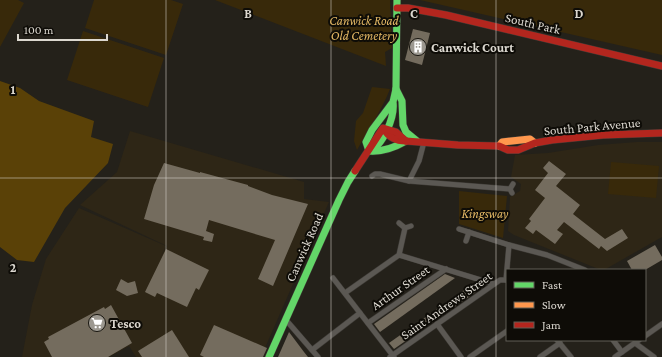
<svg xmlns="http://www.w3.org/2000/svg" width="662" height="357" font-family="'Crimson Pro',serif">
<style>
.built{fill:#2e2616}
.green{fill:#38290a}
.forest{fill:#5a4107}
.building{fill:#746c5e}
.lines{fill:none;stroke-linecap:round;stroke-linejoin:round}
.street-casing{stroke:#3e3b36;stroke-width:6}
.fast-casing{stroke:#3e3b36;stroke-width:8}
.slow-casing{stroke:#3e3b36;stroke-width:8}
.jam-casing{stroke:#3e3b36;stroke-width:8}
.street{stroke:#5b5853;stroke-width:5}
.fast{stroke:#63d668;stroke-width:7}
.slow{stroke:#ff974d;stroke-width:7}
.jam{stroke:#b3261e;stroke-width:7}
.grid{fill:none;stroke:#dcd8d0;stroke-width:1;stroke-opacity:0.55}
.labels{text-anchor:middle;stroke-width:4;stroke-linejoin:round;paint-order:stroke}
.park-label{font-size:13px;font-style:italic;fill:#e2b764;stroke:#0e0c07}
.street-label{font-size:13px;fill:#dcd8d0;stroke:#0e0c07}
.poi-label{font-size:13px;font-weight:bold;fill:#dcd8d0;stroke:#0e0c07;text-anchor:start}
.grid-label{font-size:13px;text-anchor:middle;font-weight:bold;fill:#dcd8d0;stroke:#0e0c07;stroke-width:4;stroke-linejoin:round;paint-order:stroke}
</style>
<rect width="100%" height="100%" fill="#24211a"/>
<g class="built">
<polygon points="130,131 304,182 304,199 329,202 261,357 136,357 129,346 109,357 22,357 32,305 46,259 79,208 166,246 160,258 167,246 80,205 117,172"/>
<polygon points="637,142 662,142 662,237 604,270 601,270 514,235 508,231 510,197 520,191 521,184 511,177 515,155 548,153 598,145"/>
</g>
<g class="green">
<polygon points="0,0 18,0 24,3 0,47"/>
<polygon points="94,0 171,0 183,4 166,55 85,28"/>
<polygon points="215,0 390,0 392,48 385,52 386,66"/>
<polygon points="420,0 662,0 662,55"/>
<polygon points="83,31 164,58 148,107 67,80"/>
<path d="M 372,87 L 390,89 C 382,110 368,130 357,150 L 354,141 L 356,121 L 363,113 Z"/>
<polygon points="611,162 659,166 656,198 608,194"/>
<polygon points="459,191 507,196 503,238 459,224"/>
</g>
<polygon class="forest" points="0,81 20,88 39,101 94,121 91,137 113,144 108,163 65,208 34,262 17,260 0,247"/>
<g class="building">
<polygon points="413,29 430,33 422,65 405,60"/>
<polygon points="549,161 566,174 556,186 580,205 573,214 605,239 622,229 628,238 607,251 601,246 599,249 564,222 557,230 563,234 555,244 536,230 533,234 525,228 531,221 529,219 545,198 535,190 548,173 543,168"/>
<polygon points="164,163 200,173 200,172 248,185 248,186 272,195 308,204 273,286 258,279 275,240 209,220 206,231 214,234 212,242 203,240 204,237 144,219 154,185"/>
<polygon points="655,245 662,257 662,260 645,270 632,270 627,261"/>
<polygon points="166,249 209,270 199,290 196,288 187,307 157,293 155,297 145,292"/>
<polygon points="445,274 455,278 380,332 374,324"/>
<polygon points="121,279 128,283 135,281 138,293 127,296 116,290"/>
<polygon points="474,283 483,287 394,349 389,343"/>
<polygon points="111,305 132,343 108,357 52,357 44,342 49,339 48,337 104,307 105,309"/>
<polygon points="214,325 267,348 263,357 204,357 200,355"/>
<polygon points="172,330 189,357 142,357 138,351"/>
<polygon points="289,332 304,352 308,357 278,357"/>
</g>
<g class="lines">
<g class="street-casing">
<g id="street">
<polyline points="372,176 375,174 380,174 409,181 510,189"/>
<polyline points="409,181 419,161 424,142"/>
<polyline points="512,193 510,189 513,184"/>
<polyline points="399,223 405,228"/>
<polyline points="459,229 509,245 547,255 585,270"/>
<polyline points="466,241 469,232"/>
<polyline points="399,255 494,284"/>
<polyline points="333,278 394,357"/>
<polyline points="506,280 509,245"/>
<polyline points="345,293 399,255 405,228 411,226"/>
<polyline points="286,320 318,357"/>
<polyline points="368,323 446,269"/>
<polyline points="437,324 461,357"/>
<polyline points="645,336 662,324"/>
<polyline points="557,340 571,357"/>
<polyline points="613,340 622,352"/>
<polyline points="635,343 654,357"/>
<polyline points="312,350 360,313"/>
<polyline points="390,357 500,280 506,280"/>
<polyline points="470,357 507,331"/>
<polyline points="540,357 560,343"/>
<polyline points="615,357 639,340"/>
</g>
</g>
<g class="fast-casing">
<g id="fast">
<polyline points="396,89 402,101 403,125 406,132 417,141"/>
<path d="M 393,102 C 395,117 383,146 369,151 L 366,142 L 372,130 L 393,102 L 396,89 L 397,0"/>
<path d="M 369,151 C 383,152 394,148 406,141"/>
<polyline points="269,357 339,200 348,182 355,171"/>
</g>
</g>
<g class="slow-casing">
<polyline id="slow" points="499,146 502,142 530,139 535,143"/>
</g>
<g class="jam-casing">
<g id="jam">
<polyline points="397,8 408,8 446,15 662,66"/>
<path d="M 384,129 C 389,138 396,141 406,141"/>
<polyline points="406,141 458,145 499,146 508,150 518,150 535,143 552,140 603,135 662,133"/>
<polyline points="355,171 383,128 396,132 406,141"/>
</g>
</g>
<use href="#street" class="street"/>
<use href="#fast" class="fast"/>
<use href="#slow" class="slow"/>
<use href="#jam" class="jam"/>
</g>
<path class="grid" d="M 166,0 L 166,357M 331,0 L 331,357M 496,0 L 496,357M 0,178 L 662,178"/>
<defs>
<g id="building-disc" transform="scale(0.9)"><circle r="9.5" fill="#9c9890" stroke="#0e0c07"/><path d="M-4-6H4V6H1V3H-1V6H-4ZM-2.5-4.3h1.7v1.8h-1.7ZM.8-4.3h1.7v1.8H.8ZM-2.5-1h1.7V.8h-1.7ZM.8-1h1.7V.8H.8Z" fill="#fff"/></g>
<g id="supermarket-disc" transform="scale(0.9)"><circle r="9.5" fill="#9c9890" stroke="#0e0c07"/><path d="M-6-5.5h2.5l.6 2H6L4.5 2H-2.5L-4.4-4H-6ZM-1.5 3.2a1.3 1.3 0 1 0 .1 0ZM3 3.2a1.3 1.3 0 1 0 .1 0Z" fill="#fff"/></g>
</defs>
<g fill-rule="evenodd">
<use href="#building-disc" x="418" y="47"/>
<use href="#supermarket-disc" x="97" y="323"/>
</g>
<g class="labels">
<g class="park-label">
<text x="364" y="25">Canwick Road<tspan x="364" dy="15">Old Cemetery</tspan></text>
<text x="485" y="218">Kingsway</text>
</g>
<g class="street-label">
<text transform="translate(533 23) rotate(13)" y="5">South Park</text>
<text transform="translate(592 126) rotate(-5)" y="5">South Park Avenue</text>
<text transform="translate(304 247) rotate(-66)" y="5">Canwick Road</text>
<text transform="translate(400 287) rotate(-35)" y="5">Arthur Street</text>
<text transform="translate(446 305) rotate(-35)" y="5">Saint Andrews Street</text>
</g>
<g class="poi-label">
<text x="431" y="52">Canwick Court</text>
<text x="110" y="328">Tesco</text>
</g>
</g>
<g class="grid-label">
<text x="248" y="18">B</text>
<text x="414" y="18">C</text>
<text x="579" y="18">D</text>
<text x="13" y="94">1</text>
<text x="13" y="272">2</text>
</g>
<rect x="506" y="269" width="140" height="72" fill="#0e0c07" stroke="#605e57"/>
<rect x="514" y="282" width="20" height="6" fill="#63d668" stroke="#605e57"/>
<text x="542" y="289" font-size="12" fill="#dcd8d0">Fast</text>
<rect x="514" y="302" width="20" height="6" fill="#ff974d" stroke="#605e57"/>
<text x="542" y="309" font-size="12" fill="#dcd8d0">Slow</text>
<rect x="514" y="322" width="20" height="6" fill="#b3261e" stroke="#605e57"/>
<text x="542" y="329" font-size="12" fill="#dcd8d0">Jam</text>
<path d="M18 34v6h89v-6" fill="none" stroke="#dcd8d0" stroke-width="2"/>
<text x="24" y="34" font-size="12" fill="#dcd8d0" stroke="#0e0c07" stroke-width="3" paint-order="stroke">100 m</text>
</svg>
